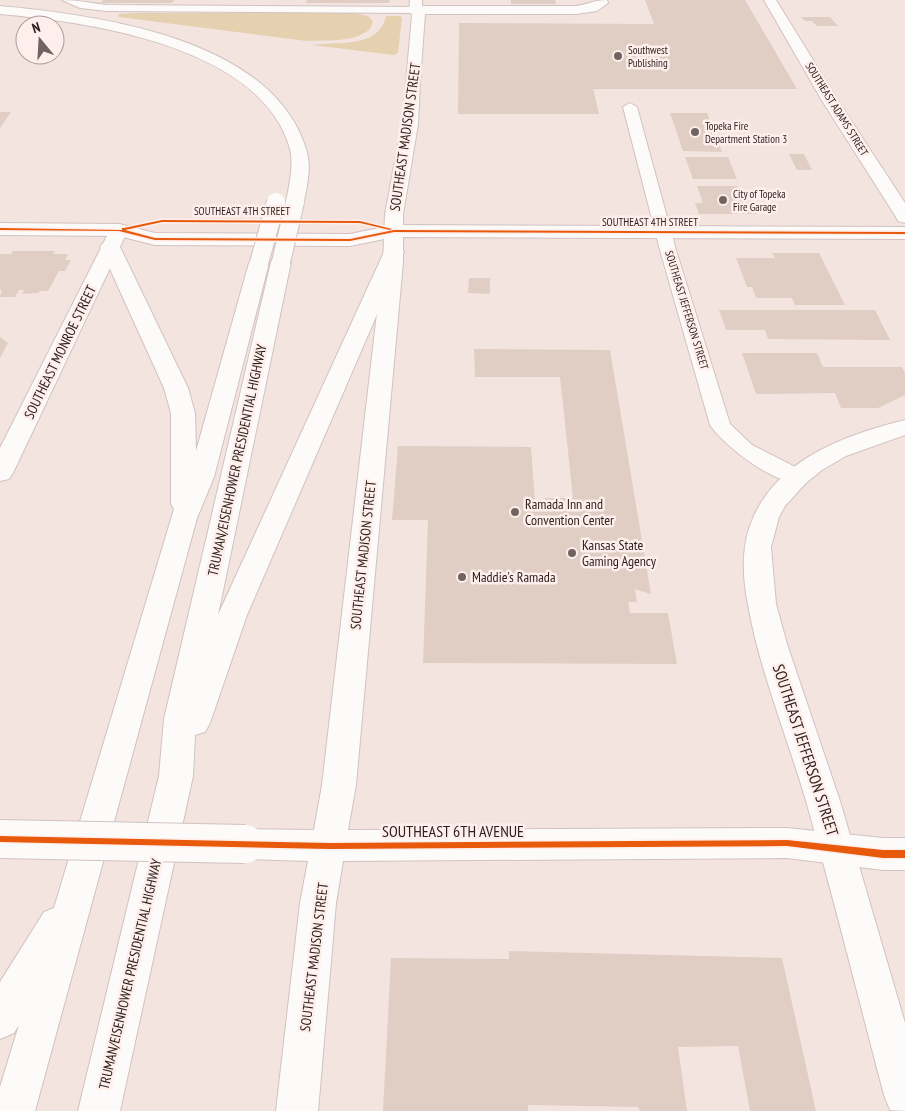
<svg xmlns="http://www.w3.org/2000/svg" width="905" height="1111" font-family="'PT Sans Narrow',sans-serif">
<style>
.green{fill:#e5d0af}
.building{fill:#e0cdc4}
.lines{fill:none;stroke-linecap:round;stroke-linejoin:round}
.street-casing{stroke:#d1c2c0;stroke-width:2}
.secondary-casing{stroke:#d1c2c0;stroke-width:2}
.primary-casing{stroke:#d1c2c0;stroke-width:2}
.highway-casing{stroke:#d1c2c0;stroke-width:2}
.street{fill:#fdfbfa;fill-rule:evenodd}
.secondary{fill:#fdfbfa;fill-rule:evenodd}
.primary{fill:#fdfbfa;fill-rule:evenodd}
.highway{fill:#fdfbfa;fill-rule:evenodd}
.primary-bridge-casing{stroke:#d1c2c0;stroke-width:40;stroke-linecap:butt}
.highway-bridge-casing{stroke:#d1c2c0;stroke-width:20;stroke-linecap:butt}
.primary-bridge{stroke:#fdfbfa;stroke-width:38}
.highway-bridge{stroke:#fdfbfa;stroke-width:18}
.cycleway-casing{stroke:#feefec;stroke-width:3}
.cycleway{fill:#e8590c;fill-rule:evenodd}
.poi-dot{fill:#716360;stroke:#feefec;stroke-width:2}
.labels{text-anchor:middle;stroke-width:5;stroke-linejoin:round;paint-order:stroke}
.far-poi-label{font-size:11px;fill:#2b1e1b;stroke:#feefec;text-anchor:start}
.far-street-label{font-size:11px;fill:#2b1e1b;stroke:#feefec}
.street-label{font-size:14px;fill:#2b1e1b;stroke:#feefec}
.poi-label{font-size:14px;fill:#2b1e1b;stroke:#feefec;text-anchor:start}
.near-street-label{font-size:16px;fill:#2b1e1b;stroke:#feefec}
</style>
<rect width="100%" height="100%" fill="#f4e4e0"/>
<g class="green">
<path d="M 135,13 L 354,13 L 368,16 L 373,21 L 370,29 C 354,43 326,40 306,41 L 119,17 L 118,14 Z"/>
<path d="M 386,16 L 400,16 L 402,18 L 398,53 L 394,55 L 312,45 C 338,41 379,49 386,16 Z"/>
</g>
<g class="building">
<polygon points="103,0 174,0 172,3 101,3"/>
<polygon points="307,0 390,0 389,3 306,3"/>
<polygon points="511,0 555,0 556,4 511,4"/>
<polygon points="645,0 745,0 797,89 593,89 599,114 458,114 459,23 654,24"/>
<polygon points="801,17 830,17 838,26 817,26 812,21 805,21"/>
<polygon points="0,112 11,112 0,128"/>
<polygon points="670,113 707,113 722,152 683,151"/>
<polygon points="789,154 804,154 812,170 797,170"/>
<polygon points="685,157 728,157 737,179 693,179"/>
<polygon points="697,186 737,186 740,192 747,192 751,198 743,198 744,203 752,202 757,214 699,214 695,203 703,203"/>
<polygon points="13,251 55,251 53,254 68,254 65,260 71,260 65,271 59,271 48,291 40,291 38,293 22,294 24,290 19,290 15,297 0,297 2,290 0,290 0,254 11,254"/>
<polygon points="772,253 819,253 845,305 795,305 792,298 756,298 752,287 747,287 736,258 775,258"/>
<polygon points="469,278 490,278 490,294 468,293"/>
<polygon points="719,310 875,310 890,340 768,339 765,330 726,330"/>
<polygon points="0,337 8,343 0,358"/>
<polygon points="474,349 610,350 651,594 635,589 637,602 628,602 630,613 668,613 677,664 423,663 428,520 392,520 398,446 531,447 535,503 545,503 545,498 573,498 560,377 475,377"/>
<polygon points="742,353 817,353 823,367 902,367 905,374 905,395 878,408 841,408 835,393 756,394"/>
<polygon points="509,951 782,958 816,1111 750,1111 738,1046 678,1047 687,1111 640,1111 638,1107 528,1105 528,1111 383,1111 391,958 509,959"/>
</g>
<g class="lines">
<g class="street-casing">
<g id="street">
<path d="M 62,0 C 77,0 91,3 107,5 L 415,7 L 421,10 L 415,13 L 107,11 L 80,8 Z"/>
<path d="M 630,103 L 637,107 L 676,250 L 730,424 L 752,445 L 805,472 L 808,477 L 805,482 C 779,489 724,446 710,425 L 660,250 L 623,107 Z"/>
</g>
</g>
<g class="secondary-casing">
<g id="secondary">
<path d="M 410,0 L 422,0 L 422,6 L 576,6 C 590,4 594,0 607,0 L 608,3 L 597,11 L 576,14 L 425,14 L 420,82 L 418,85 L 408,85 L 406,82 L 412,15 L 409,10 Z"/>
<polygon points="764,0 776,0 837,99 905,203 905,223 898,221 896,217 821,99"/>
<polygon points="0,223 119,224 155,233 350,234 394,225 905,227 905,239 394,237 350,246 155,245 119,236 0,235"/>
<path d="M 905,420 L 905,435 L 846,456 L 822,470 L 806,483 L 785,506 L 779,517 L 771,547 L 776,604 L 787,644 L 840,801 L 905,1023 L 905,1111 L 890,1110 L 884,1095 C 858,997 834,899 806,801 C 787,736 760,672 748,605 C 742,575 741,543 754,516 C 780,458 848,434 905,420 Z"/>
</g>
</g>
<g class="primary-casing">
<g id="primary">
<polygon points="413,78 418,79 420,82 418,124 403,214 403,262 356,785 348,830 787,828 883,838 905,838 905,870 883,870 787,858 343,861 336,903 318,1111 276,1111 300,903 308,861 245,859 233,855 227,844 233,833 245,829 314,830 322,785 383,262 385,214 402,124 406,82 408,79"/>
<polygon points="119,224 126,226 128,230 13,473 9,479 0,481 0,448 110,230 112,226"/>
</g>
</g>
<g class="highway-casing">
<g id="highway">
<path d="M 0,6 C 98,15 272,38 306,149 C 312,166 307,185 304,202 L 301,206 L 295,207 L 289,206 L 286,202 C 289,186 294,166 290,149 C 261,46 90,22 0,14 Z"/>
<polygon points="110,241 117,243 120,247 188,388 195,413 196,451 249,263 252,259 259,257 266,259 269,263 214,477 197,518 35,1111 0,1111 0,1087 19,1025 14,1033 0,1039 0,982 44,912 54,908 174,509 171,504 171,413 164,388 100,247 103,243"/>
<polygon points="394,246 401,248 404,252 247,615 210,723 205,732 195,735 193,776 120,1111 78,1111 159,776 164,719 271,262 274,258 281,256 288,258 291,262 218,615 384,252 387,248"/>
</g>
</g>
<use href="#street" class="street"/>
<use href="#secondary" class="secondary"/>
<use href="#primary" class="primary"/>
<use href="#highway" class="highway"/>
<g class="primary-bridge-casing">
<polyline id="primary-bridge" points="0,839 245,844"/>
</g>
<g class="highway-bridge-casing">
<g id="highway-bridge">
<polyline points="281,262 295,202"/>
<polyline points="259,263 276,202"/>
</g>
</g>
<use href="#primary-bridge" class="primary-bridge"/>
<use href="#highway-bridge" class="highway-bridge"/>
<g class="cycleway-casing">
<g id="cycleway">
<polygon points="162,220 360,221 392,229 390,230 360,223 162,222 125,230 155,238 350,239 394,230 905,232 905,234 394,232 350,241 155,240 119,231 0,230 0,228 122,230 122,228 124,228"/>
<polygon points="0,836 330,843 787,840 883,850 905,850 905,858 883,858 787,846 330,849 0,842"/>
</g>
</g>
<use href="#cycleway" class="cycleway"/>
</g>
<g class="poi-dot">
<circle cx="618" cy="56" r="5"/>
<circle cx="695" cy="132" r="5"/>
<circle cx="723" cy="200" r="5"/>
<circle cx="515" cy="512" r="5"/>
<circle cx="572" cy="553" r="5"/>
<circle cx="462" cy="577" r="5"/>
</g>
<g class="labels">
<g class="far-poi-label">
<text x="628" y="54">Southwest<tspan x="628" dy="13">Publishing</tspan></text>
<text x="705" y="130">Topeka Fire<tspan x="705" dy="13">Department Station 3</tspan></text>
<text x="733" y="198">City of Topeka<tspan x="733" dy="13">Fire Garage</tspan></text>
</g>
<g class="far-street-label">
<text transform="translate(837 109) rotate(58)" y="4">SOUTHEAST ADAMS STREET</text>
<text x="242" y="215">SOUTHEAST 4TH STREET</text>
<text x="650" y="226">SOUTHEAST 4TH STREET</text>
<text transform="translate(687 310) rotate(73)" y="4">SOUTHEAST JEFFERSON STREET</text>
</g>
<g class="street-label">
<text transform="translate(405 137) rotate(-82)" y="5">SOUTHEAST MADISON STREET</text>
<text transform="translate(60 352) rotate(-64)" y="5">SOUTHEAST MONROE STREET</text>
<text transform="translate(237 460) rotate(-78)" y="5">TRUMAN/EISENHOWER PRESIDENTIAL HIGHWAY</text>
<text transform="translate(363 555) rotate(-84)" y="5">SOUTHEAST MADISON STREET</text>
<text transform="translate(314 957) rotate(-83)" y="5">SOUTHEAST MADISON STREET</text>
<text transform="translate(130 974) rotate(-77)" y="5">TRUMAN/EISENHOWER PRESIDENTIAL HIGHWAY</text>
</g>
<g class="poi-label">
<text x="525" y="509">Ramada Inn and<tspan x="525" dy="16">Convention Center</tspan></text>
<text x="582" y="550">Kansas State<tspan x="582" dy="16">Gaming Agency</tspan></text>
<text x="472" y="582">Maddie's Ramada</text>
</g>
<g class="near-street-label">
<text transform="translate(806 750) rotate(72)" y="6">SOUTHEAST JEFFERSON STREET</text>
<text x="453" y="837">SOUTHEAST 6TH AVENUE</text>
</g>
</g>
<g transform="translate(40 40) rotate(342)"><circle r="24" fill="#feefec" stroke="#aa9b98"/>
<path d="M0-4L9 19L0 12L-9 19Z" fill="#716360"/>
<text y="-8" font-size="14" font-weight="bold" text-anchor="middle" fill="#2b1e1b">N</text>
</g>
</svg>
